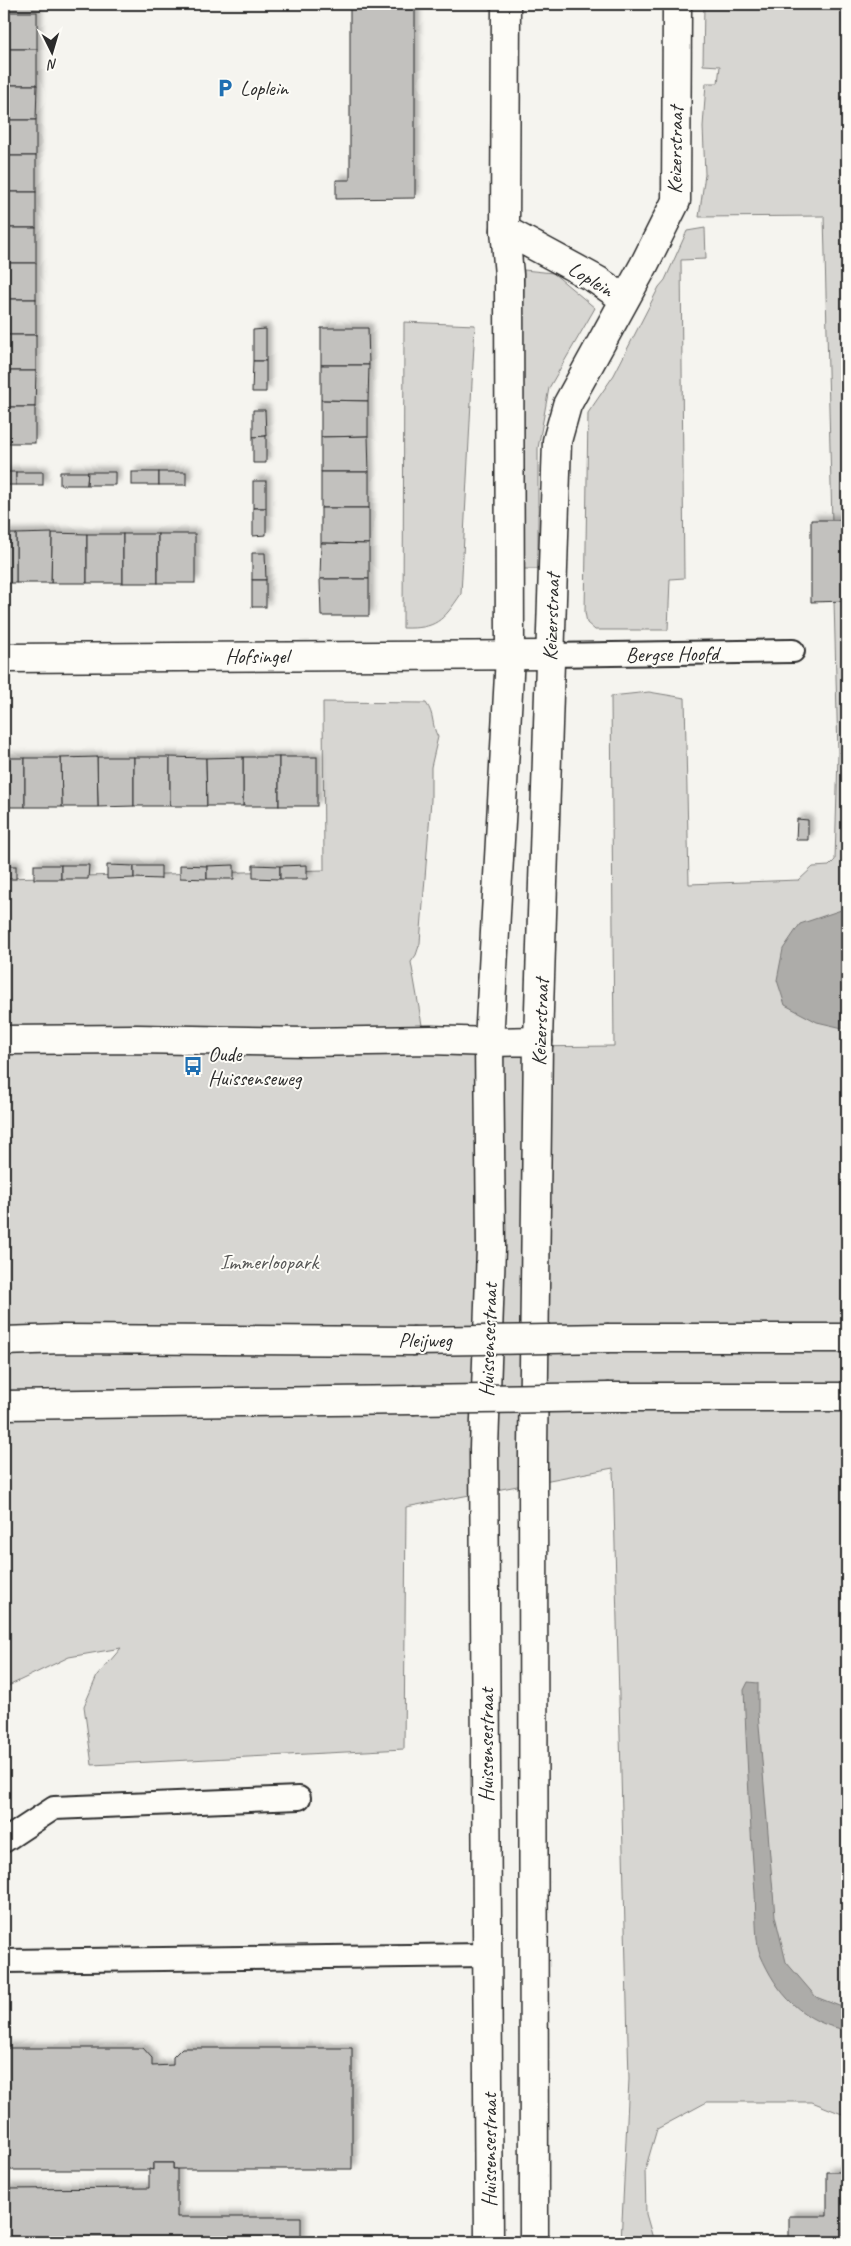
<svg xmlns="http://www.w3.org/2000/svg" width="851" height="2246" font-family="Caveat,sans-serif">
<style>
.green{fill:#d7d6d2;stroke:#81807e}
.water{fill:#adaca9;stroke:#797877}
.building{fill:#c2c1be;stroke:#2b2b2b;filter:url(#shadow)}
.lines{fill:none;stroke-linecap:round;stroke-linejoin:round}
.service-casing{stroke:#2b2b2b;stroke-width:26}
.minor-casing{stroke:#2b2b2b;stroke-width:31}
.tertiary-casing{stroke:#2b2b2b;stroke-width:31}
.trunk-casing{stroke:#2b2b2b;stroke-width:31}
.service{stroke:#fdfcf7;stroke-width:22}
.minor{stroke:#fdfcf7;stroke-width:28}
.tertiary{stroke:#fdfcf7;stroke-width:28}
.trunk{stroke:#fdfcf7;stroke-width:28}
.trunk-bridge-casing{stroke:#2b2b2b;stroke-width:31;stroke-linecap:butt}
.trunk-bridge{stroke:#fdfcf7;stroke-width:28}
.labels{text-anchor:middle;stroke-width:4;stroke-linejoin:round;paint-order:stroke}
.poi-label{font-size:21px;fill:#2b2b2b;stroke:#fdfcf7;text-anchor:start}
.street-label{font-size:21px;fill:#2b2b2b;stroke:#fdfcf7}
.park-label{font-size:21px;fill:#565655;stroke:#fdfcf7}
</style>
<defs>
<filter id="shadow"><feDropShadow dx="4.5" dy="-4.5" stdDeviation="2.5" flood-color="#0004"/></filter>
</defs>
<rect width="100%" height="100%" fill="#f5f4ef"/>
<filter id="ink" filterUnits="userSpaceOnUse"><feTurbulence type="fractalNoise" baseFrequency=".02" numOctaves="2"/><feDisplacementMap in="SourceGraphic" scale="10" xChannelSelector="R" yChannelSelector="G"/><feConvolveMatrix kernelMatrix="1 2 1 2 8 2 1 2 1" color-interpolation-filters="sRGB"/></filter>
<g filter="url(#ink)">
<g class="green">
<path d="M 704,4 L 847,4 L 847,2116 L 812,2102 L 707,2102 L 657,2129 L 645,2170 L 646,2214 L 654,2242 L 621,2242 L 629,2079 L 613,1468 L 406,1507 L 404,1749 L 92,1765 L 84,1706 L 97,1676 L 121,1648 L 69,1657 L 4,1688 L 4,878 L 324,870 L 323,702 L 426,703 C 435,715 431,725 438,737 L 431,767 L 431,800 L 420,943 L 416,955 L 411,962 L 426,1048 L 614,1046 L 611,696 L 649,692 L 685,698 L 689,884 L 799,880 L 813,867 L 829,866 L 835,860 L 838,754 L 824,216 L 699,217 L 705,174 L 703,127 L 706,83 L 718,83 L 720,66 L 703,65 Z"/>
<polygon points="705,228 706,259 681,260 684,578 670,579 668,630 595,630 587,623 585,612 588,413 614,375 659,287 665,280 687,231"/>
<polygon points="524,270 553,273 595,308 549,388 538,448 538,569 519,569"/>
<path d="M 404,322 L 475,325 L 461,594 C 443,621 436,629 403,628 Z"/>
</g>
<g class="water">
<polygon points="847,908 847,1029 817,1022 785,1005 777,980 783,949 800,924"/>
<path d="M 748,1682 L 758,1683 L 758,1713 L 775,1916 L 786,1962 L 816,1997 L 847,2009 L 847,2030 C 803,2023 777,1994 760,1954 C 755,1941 756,1908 755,1893 C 750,1825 747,1758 744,1690 Z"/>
</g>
<g class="building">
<polygon points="350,4 415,4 415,198 336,199 336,180 350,180"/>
<rect x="4" y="12" width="33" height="37"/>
<rect x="4" y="49" width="33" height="36"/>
<polygon points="4,85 37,85 36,120 4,120"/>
<rect x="4" y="120" width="32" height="36"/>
<rect x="4" y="156" width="32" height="36"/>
<rect x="4" y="192" width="32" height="36"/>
<rect x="4" y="228" width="32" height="35"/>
<rect x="4" y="263" width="32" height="36"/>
<rect x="4" y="299" width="32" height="36"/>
<polygon points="321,328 368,328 369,365 321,365"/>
<polygon points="266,329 266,361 253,361 253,330"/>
<rect x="4" y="335" width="32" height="36"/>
<polygon points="253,361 266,361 266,392 252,392"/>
<polygon points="321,365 369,365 368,401 321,400"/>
<polygon points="4,371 36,371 35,407 4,407"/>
<polygon points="321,400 368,401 368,436 321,437"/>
<rect x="4" y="407" width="31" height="36"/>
<polygon points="253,410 265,410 266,436 253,437"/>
<polygon points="266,436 266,463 253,463 253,437"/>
<polygon points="368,436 369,472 321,472 321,437"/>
<rect x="4" y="472" width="12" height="13"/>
<rect x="16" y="472" width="27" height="13"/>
<polygon points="60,472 88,472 87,485 60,485"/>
<polygon points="88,472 115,472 115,485 87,485"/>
<rect x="132" y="472" width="27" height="13"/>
<rect x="159" y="472" width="27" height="13"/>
<rect x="321" y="472" width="48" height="36"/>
<rect x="253" y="481" width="13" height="27"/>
<polygon points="253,508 266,508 266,535 253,536"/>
<polygon points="321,508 369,508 369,544 321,543"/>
<polygon points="811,520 847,520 847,601 811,602"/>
<polygon points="52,533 87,534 87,583 51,583"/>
<polygon points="52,533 51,583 16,583 16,534"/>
<rect x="4" y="534" width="12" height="49"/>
<rect x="87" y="534" width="36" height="49"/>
<rect x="123" y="534" width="35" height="49"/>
<rect x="158" y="534" width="37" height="49"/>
<polygon points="321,543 369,544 369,579 320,579"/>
<polygon points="252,553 265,553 266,580 252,580"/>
<polygon points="320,579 369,579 369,616 321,616"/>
<rect x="252" y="580" width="14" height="27"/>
<polygon points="97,757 134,757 134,806 98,807"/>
<polygon points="97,757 98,807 62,807 61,758"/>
<rect x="134" y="757" width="36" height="49"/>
<polygon points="170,757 206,758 207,806 170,806"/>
<rect x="243" y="757" width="36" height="49"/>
<polygon points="243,757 243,806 207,806 206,758"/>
<rect x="279" y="757" width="38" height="49"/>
<rect x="4" y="758" width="21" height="49"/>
<polygon points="25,758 61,758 62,807 25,807"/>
<polygon points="797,819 808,820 808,840 796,840"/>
<rect x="34" y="865" width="27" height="14"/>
<polygon points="61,865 89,865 88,879 61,879"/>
<polygon points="107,865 134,866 134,878 107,879"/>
<polygon points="180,865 207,866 207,879 180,878"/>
<polygon points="234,865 234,879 207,879 207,866"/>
<polygon points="253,865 280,866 280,879 253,878"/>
<polygon points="307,865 307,879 280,879 280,866"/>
<rect x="4" y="866" width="12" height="13"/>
<polygon points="134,866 161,866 161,879 134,878"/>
<polygon points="4,2048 143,2048 152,2058 152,2066 173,2065 173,2057 182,2048 352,2048 352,2169 173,2169 173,2163 153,2163 153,2170 4,2170"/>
<polygon points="153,2163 173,2163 173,2169 177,2169 177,2217 301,2217 301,2242 4,2242 4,2189 149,2188 149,2169 153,2170"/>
<polygon points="827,2172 847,2172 847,2242 789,2242 789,2216 827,2216"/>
</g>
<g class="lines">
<g class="service-casing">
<g id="service">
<polyline points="550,655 793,651"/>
<polyline points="4,1841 54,1808 299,1798"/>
<polyline points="4,1961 488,1955"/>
</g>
</g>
<g class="minor-casing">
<g id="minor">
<polyline points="505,230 597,280 624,299"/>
<polyline points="4,658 550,655"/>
<polyline points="538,1041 557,441 567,405 644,265 676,201 677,4"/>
<polyline points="489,1042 510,656 509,275 505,230 506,4"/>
</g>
</g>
<g class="tertiary-casing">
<g id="tertiary">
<polyline points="4,1040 137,1039 305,1042 431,1040 489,1042 538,1041 533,1450 534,2242"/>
<polyline points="489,2242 484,1448 491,1248 489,1042"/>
</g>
</g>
<g class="trunk-casing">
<g id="trunk">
<polyline points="609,1338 847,1338"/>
<polyline points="4,1341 62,1339 412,1341"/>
<polyline points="610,1397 847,1397"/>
<polyline points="4,1405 413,1400"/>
</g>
</g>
<use href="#service" class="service"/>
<use href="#minor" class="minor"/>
<use href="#tertiary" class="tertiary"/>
<use href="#trunk" class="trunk"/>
<g class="trunk-bridge-casing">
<g id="trunk-bridge">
<polyline points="412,1341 609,1338"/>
<polyline points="413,1400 610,1397"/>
</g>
</g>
<use href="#trunk-bridge" class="trunk-bridge"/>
</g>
</g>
<defs>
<g id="parking-bare" transform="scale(1.5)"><path d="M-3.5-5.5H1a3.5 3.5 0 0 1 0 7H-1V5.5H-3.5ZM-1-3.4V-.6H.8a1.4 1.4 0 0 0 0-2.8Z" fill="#1f6fb2" stroke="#fdfcf7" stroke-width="2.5" paint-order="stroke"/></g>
<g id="bus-bare" transform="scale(1.5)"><path d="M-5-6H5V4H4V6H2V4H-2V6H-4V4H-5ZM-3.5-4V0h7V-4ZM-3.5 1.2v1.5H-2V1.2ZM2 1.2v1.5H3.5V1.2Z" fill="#1f6fb2" stroke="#fdfcf7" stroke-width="2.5" paint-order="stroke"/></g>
</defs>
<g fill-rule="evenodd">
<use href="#parking-bare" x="225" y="88"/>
<use href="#bus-bare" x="193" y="1066"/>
</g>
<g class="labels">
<g class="poi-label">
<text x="240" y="95">Loplein</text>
<text x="208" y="1061">Oude<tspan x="208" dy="24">Huissenseweg</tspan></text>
</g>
<g class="street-label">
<text transform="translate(675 150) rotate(-89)" y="7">Keizerstraat</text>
<text transform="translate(591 279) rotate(31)" y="7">Loplein</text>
<text transform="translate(551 617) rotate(-88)" y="7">Keizerstraat</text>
<text transform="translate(672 654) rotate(-1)" y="7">Bergse Hoofd</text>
<text x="257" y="663">Hofsingel</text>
<text transform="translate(540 1022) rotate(-88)" y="7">Keizerstraat</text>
<text x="425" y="1347">Pleijweg</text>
<text transform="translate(488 1340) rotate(-88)" y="7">Huissensestraat</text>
<text transform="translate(486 1745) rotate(-90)" y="7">Huissensestraat</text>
<text transform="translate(489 2150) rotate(-90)" y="7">Huissensestraat</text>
</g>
<g class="park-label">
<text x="269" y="1269">Immerloopark</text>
</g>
</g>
<rect width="851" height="2246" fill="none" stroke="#fdfcf7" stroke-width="20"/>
<rect x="10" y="10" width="831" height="2226" fill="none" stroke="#2b2b2b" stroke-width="2" filter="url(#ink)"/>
<g transform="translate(52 52) rotate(175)" stroke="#fdfcf7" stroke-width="4" paint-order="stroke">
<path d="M0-4L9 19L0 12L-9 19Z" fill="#2b2b2b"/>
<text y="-8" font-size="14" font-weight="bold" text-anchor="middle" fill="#2b2b2b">N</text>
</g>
</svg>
